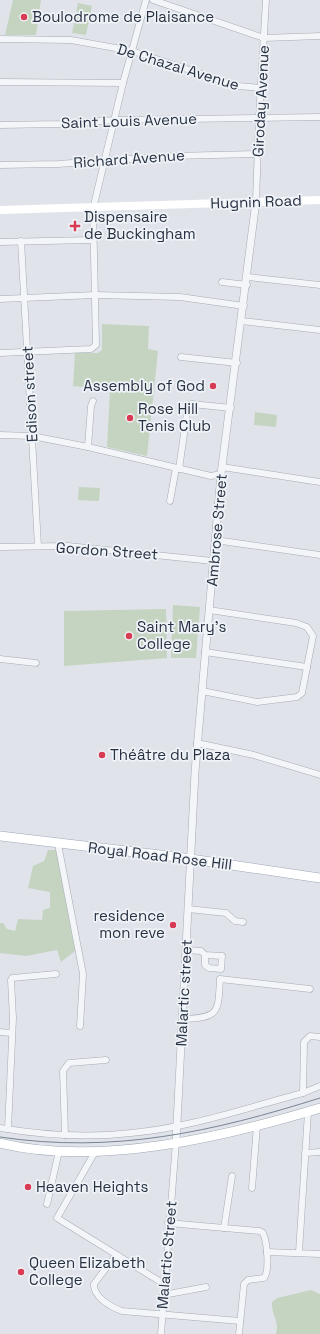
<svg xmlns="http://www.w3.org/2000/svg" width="320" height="1334" font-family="'Space Grotesk',sans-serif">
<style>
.green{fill:#c5d4c0}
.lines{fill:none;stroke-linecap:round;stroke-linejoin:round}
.minor-casing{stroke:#a5abb4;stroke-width:7}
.tertiary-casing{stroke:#a5abb4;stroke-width:8}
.primary-casing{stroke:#9ea8b6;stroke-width:10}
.minor{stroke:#f3f5f8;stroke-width:6}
.tertiary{stroke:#f3f5f8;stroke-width:7}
.secondary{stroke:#fff;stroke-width:8}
.primary{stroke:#fff;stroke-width:9}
.tram{stroke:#788395;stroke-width:1}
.poi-dot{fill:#d83c54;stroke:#eff3f7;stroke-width:1.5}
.labels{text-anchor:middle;stroke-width:3.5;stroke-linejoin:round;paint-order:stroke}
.poi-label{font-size:15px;fill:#273142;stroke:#eff3f7;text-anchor:start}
.street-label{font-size:15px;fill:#273142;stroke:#eff3f7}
</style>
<rect width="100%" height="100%" fill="#e0e4ea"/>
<g class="green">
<polygon points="13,0 41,0 36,35 5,35"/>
<polygon points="78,3 92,6 86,35 72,33"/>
<polygon points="102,324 149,326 148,349 158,351 147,456 107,447 110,390 73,386 75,353 98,353 102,350"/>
<polygon points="255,412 277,415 276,427 254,425"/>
<polygon points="79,487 100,488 99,501 78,500"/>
<polygon points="173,605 200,607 196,658 171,658"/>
<polygon points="166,609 167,658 64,666 64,611"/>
<polygon points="48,850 56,850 75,951 61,962 57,950 26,956 0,953 0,923 3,923 7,929 15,931 18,919 42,920 43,910 50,908 50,892 28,888 33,866 44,861"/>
<path d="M 311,1290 L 320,1294 L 320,1334 L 276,1334 C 280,1322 271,1314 272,1302 L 277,1298 Z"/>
</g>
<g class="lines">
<g class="minor-casing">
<g id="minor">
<polyline points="153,0 264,38 320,36"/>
<polyline points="0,39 71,40 132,51 238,86 261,88"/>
<polyline points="0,82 123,83"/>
<polyline points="0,125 60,124 115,120 320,117"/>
<polyline points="0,165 58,164 173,156 258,154"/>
<polyline points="256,201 259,118 266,0"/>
<polyline points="21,241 38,546"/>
<polyline points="0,242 92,240"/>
<polyline points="248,277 320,285"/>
<polyline points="222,282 247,285"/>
<polyline points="0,299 95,295 180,297 244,306"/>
<polyline points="242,321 320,330"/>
<polyline points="0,353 91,349 96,345 93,209 123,83 146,0"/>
<polyline points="181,357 237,363"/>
<polyline points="0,435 32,436 88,447 211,476 221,474"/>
<polyline points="88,447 91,406 93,401"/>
<polyline points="222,467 320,482"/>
<polyline points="179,469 188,406 192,404 231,408"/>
<polyline points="170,501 176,468"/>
<polyline points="215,540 320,555"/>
<polyline points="0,547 68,546 213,561"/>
<polyline points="205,652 307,667"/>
<polyline points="0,659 36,663"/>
<polyline points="202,691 257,702 297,697 302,693 313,636 307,627 296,623 209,610"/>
<polyline points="197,743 254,755 320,775"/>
<polyline points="58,844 83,974 80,1026"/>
<polyline points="188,909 226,913 235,921 243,922"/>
<polyline points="186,950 201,951 205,955 205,965 209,968 221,969 222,956 205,955"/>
<path d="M 183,1019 C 220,1018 218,1012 220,979 L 310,989"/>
<polyline points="0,1032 11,1033"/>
<polyline points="303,1093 304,1042 310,1036 320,1037"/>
<path d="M 0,1128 C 42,1135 88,1138 131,1133 C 189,1128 246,1108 303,1093 L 320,1086"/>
<polyline points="8,1129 13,1018 11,980 12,978 56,974"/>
<polyline points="65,1135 63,1071 69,1063 106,1060"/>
<polyline points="95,1152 57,1218 164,1284"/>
<polyline points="305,1153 320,1152"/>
<polyline points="252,1188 257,1125"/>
<polyline points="47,1204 59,1151"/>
<path d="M 168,1223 L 260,1231 L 263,1233 C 267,1241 270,1271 264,1278 L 248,1280 L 244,1284 L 239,1334"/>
<polyline points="224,1228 232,1176"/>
<polyline points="267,1252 320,1254"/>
<polyline points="299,1252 308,1112"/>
<path d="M 116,1255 L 94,1284 C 93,1297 111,1307 122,1311 L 240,1321"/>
<polyline points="163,1295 206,1287"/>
<polyline points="161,1334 176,1142"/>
</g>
</g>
<g class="tertiary-casing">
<polyline id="tertiary" points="176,1142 195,772 221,474 256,201"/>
</g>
<g class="primary-casing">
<g id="primary">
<polyline points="0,836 177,857 320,878"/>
<path d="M 0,1143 C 99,1167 224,1137 320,1108"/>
</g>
</g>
<use href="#minor" class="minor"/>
<use href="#tertiary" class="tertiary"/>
<polyline class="secondary" points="0,210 320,200"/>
<use href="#primary" class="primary"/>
<path class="tram" d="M 0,1137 C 114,1154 212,1132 320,1098"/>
</g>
<g class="poi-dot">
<circle cx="24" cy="17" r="4"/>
<path d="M73 220h4v4h4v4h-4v4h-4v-4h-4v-4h4z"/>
<circle cx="213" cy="386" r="4"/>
<circle cx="130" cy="418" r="4"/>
<circle cx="129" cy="636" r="4"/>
<circle cx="102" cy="755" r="4"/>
<circle cx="173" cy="925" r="4"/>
<circle cx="28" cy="1187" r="4"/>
<circle cx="21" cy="1272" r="4"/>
</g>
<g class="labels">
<g class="poi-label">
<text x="32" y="22">Boulodrome de Plaisance</text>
<text x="84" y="222">Dispensaire<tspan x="84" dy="17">de Buckingham</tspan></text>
<text x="205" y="391" text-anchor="end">Assembly of God</text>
<text x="138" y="414">Rose Hill<tspan x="138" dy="17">Tenis Club</tspan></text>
<text x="137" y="632">Saint Mary's<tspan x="137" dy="17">College</tspan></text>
<text x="110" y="760">Théâtre du Plaza</text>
<text x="165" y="921" text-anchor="end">residence<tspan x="165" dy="17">mon reve</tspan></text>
<text x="36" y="1192">Heaven Heights</text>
<text x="29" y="1268">Queen Elizabeth<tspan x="29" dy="17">College</tspan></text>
</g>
<g class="street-label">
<text transform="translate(178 67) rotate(17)" y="5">De Chazal Avenue</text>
<text transform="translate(261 101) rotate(-87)" y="5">Giroday Avenue</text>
<text transform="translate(129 121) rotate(-2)" y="5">Saint Louis Avenue</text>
<text transform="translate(129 159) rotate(-4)" y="5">Richard Avenue</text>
<text transform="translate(256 202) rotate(-2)" y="5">Hugnin Road</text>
<text transform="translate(30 394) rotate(-93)" y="5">Edison street</text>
<text transform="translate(217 530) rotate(-85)" y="5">Ambrose Street</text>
<text transform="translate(107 551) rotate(4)" y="5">Gordon Street</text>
<text transform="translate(160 856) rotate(7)" y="5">Royal Road Rose Hill</text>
<text transform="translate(184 993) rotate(-87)" y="5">Malartic street</text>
<text transform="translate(167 1255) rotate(-85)" y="5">Malartic Street</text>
</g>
</g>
</svg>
